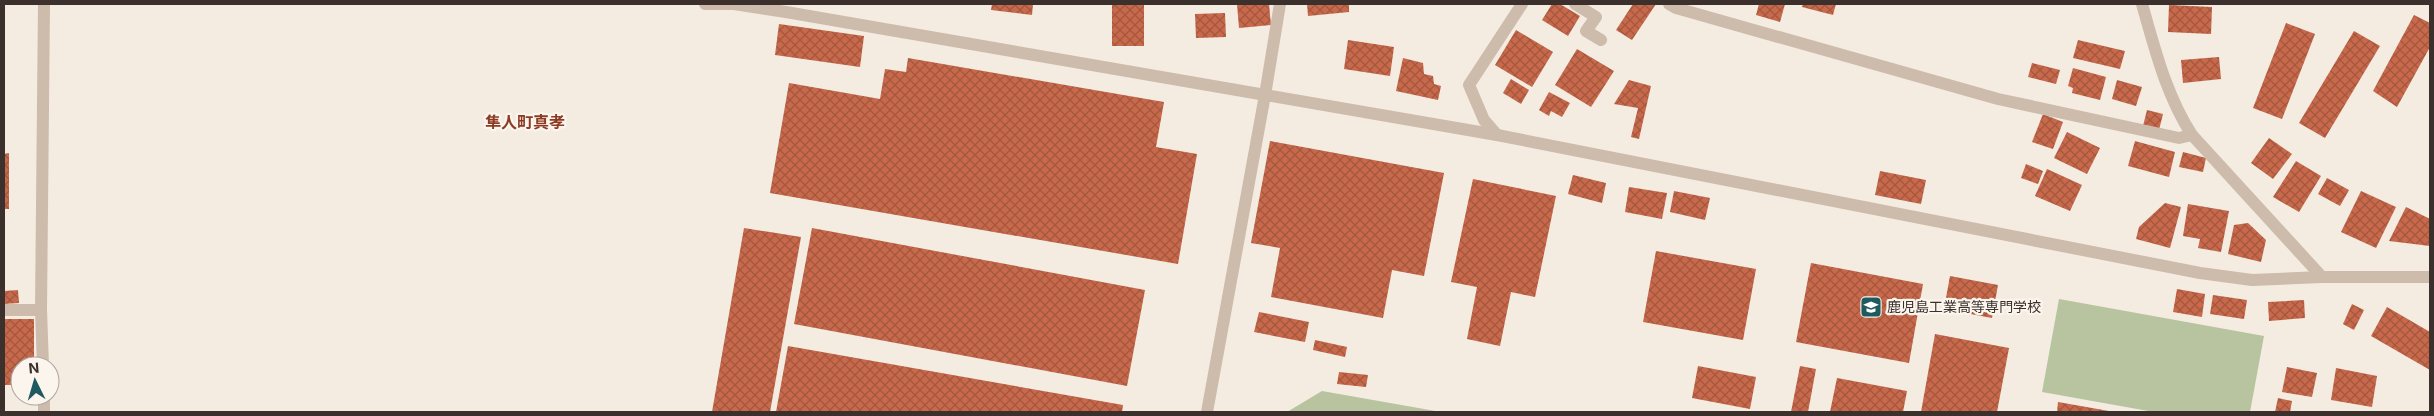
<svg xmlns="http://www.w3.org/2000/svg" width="2434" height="416" font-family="Inter,'Noto Sans JP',sans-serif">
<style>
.pitch{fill:#b8c4a0}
.building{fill:url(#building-cross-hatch)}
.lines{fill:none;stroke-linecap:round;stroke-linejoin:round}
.minor{stroke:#cdbbac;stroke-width:12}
.tertiary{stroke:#cdbbac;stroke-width:12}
.labels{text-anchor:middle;stroke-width:4.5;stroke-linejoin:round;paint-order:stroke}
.poi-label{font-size:14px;fill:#3b302b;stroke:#fbf5ee;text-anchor:start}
.quarter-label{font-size:16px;font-weight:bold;fill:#8c3b22;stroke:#fbf5ee}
</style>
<defs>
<pattern id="building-cross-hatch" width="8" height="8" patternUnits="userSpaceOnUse" patternTransform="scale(1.25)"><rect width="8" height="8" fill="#c8694b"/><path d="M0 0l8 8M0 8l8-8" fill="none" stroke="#a4573f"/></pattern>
</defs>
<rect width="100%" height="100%" fill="#f4ebe1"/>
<g class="pitch">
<polygon points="2059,299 2264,336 2250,412 2154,412 2042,392"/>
<polygon points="1322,391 1441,412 1287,412"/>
</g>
<g class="building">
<polygon points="992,4 1033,4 1032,15 991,10"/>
<rect x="1112" y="4" width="32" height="42"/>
<polygon points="1237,4 1269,4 1271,25 1239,28"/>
<polygon points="1307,4 1349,4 1349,12 1308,16"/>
<polygon points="1552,4 1560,4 1580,16 1568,36 1542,20"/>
<polygon points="1633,4 1656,4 1632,40 1616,30"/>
<polygon points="1759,4 1785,4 1780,22 1756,15"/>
<polygon points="1803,4 1836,4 1833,15 1802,7"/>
<polygon points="2169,5 2212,7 2211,34 2168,32"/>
<polygon points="1225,13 1226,37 1196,38 1195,14"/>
<polygon points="2414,15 2430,23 2430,47 2397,107 2373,91"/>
<polygon points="2286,23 2315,34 2282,119 2253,108"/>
<polygon points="779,24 864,36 860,67 775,55"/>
<polygon points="1516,30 1553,52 1532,87 1495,65"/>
<polygon points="2354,31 2380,46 2325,138 2299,123"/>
<polygon points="1348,40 1394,47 1390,76 1344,69"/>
<polygon points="2078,40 2125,51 2120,69 2073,58"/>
<polygon points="1577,49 1614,71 1591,107 1555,85"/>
<polygon points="2219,57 2221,79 2183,83 2181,60"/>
<polygon points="908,58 1164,102 1156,147 1197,154 1178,264 770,193 789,83 880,99 885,69 906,72"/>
<polygon points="1403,58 1423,63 1424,74 1433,76 1434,84 1441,86 1438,100 1396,91"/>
<polygon points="2032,63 2060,70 2056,84 2028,77"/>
<polygon points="2073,68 2106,77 2100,100 2072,93 2073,88 2068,86"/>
<polygon points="1511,79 1529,90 1521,104 1503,93"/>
<polygon points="1629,80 1651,86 1639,139 1631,137 1638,108 1614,104"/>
<polygon points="2117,80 2142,87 2136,106 2112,99"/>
<polygon points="1549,92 1570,103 1562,117 1551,111 1549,116 1539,110"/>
<polygon points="2147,110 2163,114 2159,130 2143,126"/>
<polygon points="2043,114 2063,122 2053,149 2032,142"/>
<polygon points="2067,132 2100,148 2087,174 2054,158"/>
<polygon points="2269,138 2292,154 2273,179 2251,163"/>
<polygon points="1270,141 1444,173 1424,276 1392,270 1383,318 1271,297 1280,248 1251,243"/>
<polygon points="2135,141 2175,152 2169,177 2128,166"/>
<polygon points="2183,152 2206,158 2203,172 2179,167"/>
<polygon points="9,153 9,209 4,209 4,154"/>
<polygon points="2296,161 2321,176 2299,212 2273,197"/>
<polygon points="2026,164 2043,171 2038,184 2021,178"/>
<polygon points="2047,169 2082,185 2070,211 2035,196"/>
<polygon points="1880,171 1926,180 1921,204 1875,195"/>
<polygon points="1573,175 1606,183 1602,203 1568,194"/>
<polygon points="2327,178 2349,190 2340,206 2318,194"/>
<polygon points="1473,179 1556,196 1535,297 1511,292 1500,346 1467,339 1477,287 1451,282"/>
<polygon points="1629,187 1667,193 1662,219 1625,212"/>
<polygon points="1674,191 1710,198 1705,220 1670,212"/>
<polygon points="2361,191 2396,207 2376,248 2341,232"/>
<polygon points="2165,203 2181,207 2170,248 2136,239 2139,227"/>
<polygon points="2188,204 2229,211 2221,252 2198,248 2200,239 2183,236"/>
<polygon points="2406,207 2430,219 2430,246 2389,241"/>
<polygon points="2248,223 2266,240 2261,262 2228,254 2234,225"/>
<polygon points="744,228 801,237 770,412 712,412"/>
<polygon points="812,228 1145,290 1127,386 794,324"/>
<polygon points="1656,251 1756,269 1743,340 1643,322"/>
<polygon points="1811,263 1923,284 1909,363 1796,342"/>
<polygon points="1950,276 1998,285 1992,318 1944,309"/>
<polygon points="2177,289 2205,294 2202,317 2173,312"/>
<polygon points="18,290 19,303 4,304 4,291"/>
<polygon points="2213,295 2247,300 2244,319 2210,314"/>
<polygon points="2304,300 2305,318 2269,321 2268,302"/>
<polygon points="2352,304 2364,310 2354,330 2343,324"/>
<polygon points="2387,307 2430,332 2430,370 2371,336"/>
<polygon points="1259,312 1309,322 1305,342 1254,332"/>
<polygon points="4,319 34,319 34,366 20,366 20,385 4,385"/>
<polygon points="1935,334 2009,348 1997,412 1921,412"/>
<polygon points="1315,340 1347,347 1345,357 1313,350"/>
<polygon points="788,346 1123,405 1122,412 776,412"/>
<polygon points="1698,366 1756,377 1750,409 1692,398"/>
<polygon points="1800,366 1816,369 1808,412 1791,412"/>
<polygon points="2287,367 2317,373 2312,397 2282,392"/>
<polygon points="2336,368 2377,376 2372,407 2331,400"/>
<polygon points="1339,372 1368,375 1366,387 1337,384"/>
<polygon points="1837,378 1907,391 1903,412 1830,412"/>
<polygon points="2278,398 2292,401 2290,412 2275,412"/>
<polygon points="2058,402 2109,411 2109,412 2057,412"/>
</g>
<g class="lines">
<g class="minor">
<polyline points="1575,4 1596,17 1586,31 1601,40"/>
<polyline points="1669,4 1676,8 1998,99 2179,138 2192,135"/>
<path d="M 2142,4 C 2155,49 2166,95 2192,135 L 2322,277"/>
<polyline points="1265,95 1280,4"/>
<polyline points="1497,135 1484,120 1469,85 1522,4"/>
<polyline points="4,310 41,310"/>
</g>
<g class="tertiary">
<polyline points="705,4 734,4 786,12 1497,135 2200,273 2252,280 2322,277 2430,277"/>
<polyline points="43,366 41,310 44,4"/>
<polyline points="44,396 44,412"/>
<polyline points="1207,412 1265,95"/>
</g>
</g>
<defs>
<g id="university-square" transform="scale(1.125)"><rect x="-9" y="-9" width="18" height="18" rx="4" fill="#1f5a5e" stroke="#fbf5ee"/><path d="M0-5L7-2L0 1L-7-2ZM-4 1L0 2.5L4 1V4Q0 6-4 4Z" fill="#fff"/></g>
</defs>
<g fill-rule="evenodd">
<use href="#university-square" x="1871" y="307"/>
</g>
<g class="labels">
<g class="poi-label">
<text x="1887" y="312">鹿児島工業高等専門学校</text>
</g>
<g class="quarter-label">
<text x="525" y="128">隼人町真孝</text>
</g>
</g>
<rect width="2434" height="416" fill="none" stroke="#3b302b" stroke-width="10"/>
<g transform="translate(35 381) rotate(355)"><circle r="24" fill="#fbf5ee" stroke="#aea6a0"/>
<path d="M0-4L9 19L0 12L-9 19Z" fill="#1f5a5e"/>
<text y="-8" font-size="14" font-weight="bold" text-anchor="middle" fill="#3b302b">N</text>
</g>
</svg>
